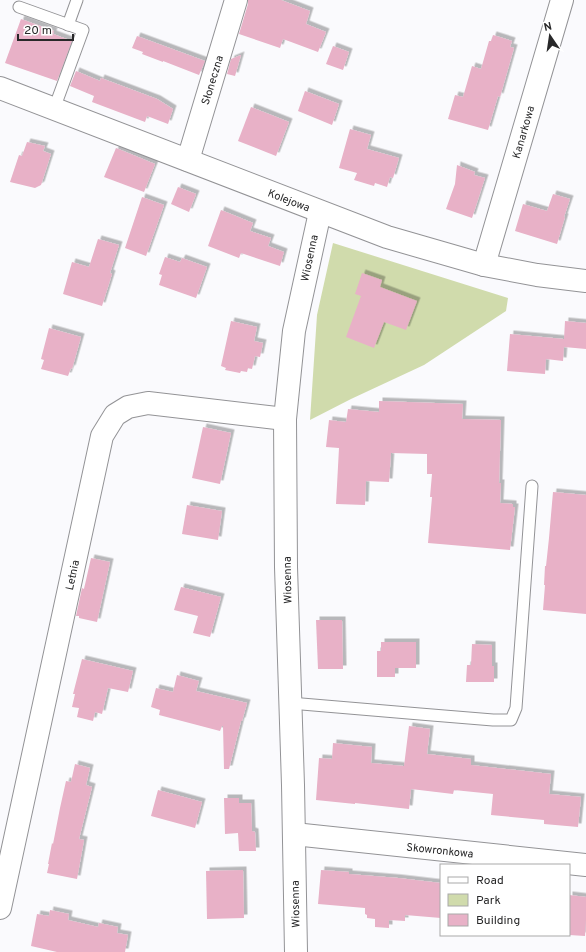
<svg xmlns="http://www.w3.org/2000/svg" width="586" height="952" font-family="Overpass,sans-serif">
<style>
.green{fill:#d0dbac}
.building{fill:#e8b1c7;filter:url(#shadow)}
.lines{fill:none;stroke-linecap:round;stroke-linejoin:round}
.service-casing{stroke:#939396;stroke-width:13}
.minor-casing{stroke:#939396;stroke-width:24}
.tertiary-casing{stroke:#939396;stroke-width:24}
.service{stroke:#fff;stroke-width:11}
.minor{stroke:#fff;stroke-width:22}
.tertiary{stroke:#fff;stroke-width:22}
.labels{text-anchor:middle;stroke-width:3;stroke-linejoin:round;paint-order:stroke}
.street-label{font-size:11px;fill:#282829;stroke:#fff}
</style>
<defs>
<filter id="shadow"><feDropShadow dx="3.5" dy="-3.5" stdDeviation="0" flood-color="#0004"/></filter>
</defs>
<rect width="100%" height="100%" fill="#fafafd"/>
<polygon class="green" points="333,243 508,298 506,311 424,365 351,399 310,420 317,315"/>
<g class="building">
<polygon points="248,0 281,0 310,11 306,24 326,32 318,52 283,39 280,48 239,34 248,4"/>
<polygon points="21,19 54,31 53,34 72,41 57,81 5,63"/>
<polygon points="493,35 512,41 510,47 514,48 500,97 498,96 488,130 448,119 455,95 463,97 472,66 481,69 489,41 491,41"/>
<polygon points="137,36 205,61 199,75 163,61 163,62 142,54 143,52 132,48"/>
<polygon points="333,46 349,52 343,70 326,64"/>
<polygon points="241,55 235,76 227,74 231,59"/>
<polygon points="76,71 100,81 101,78 157,99 173,109 168,124 147,116 145,122 92,102 94,96 70,86"/>
<polygon points="305,91 339,104 332,125 298,111"/>
<polygon points="251,107 289,122 276,156 238,141"/>
<polygon points="350,129 371,135 367,149 399,158 393,178 390,177 387,187 375,183 374,186 354,180 357,173 339,168"/>
<polygon points="27,142 45,146 43,151 51,154 41,185 35,188 10,182 19,155 22,156"/>
<polygon points="116,148 155,164 144,192 104,177"/>
<polygon points="457,165 475,172 474,175 485,178 472,218 446,209 455,184"/>
<polygon points="178,187 196,194 189,212 171,204"/>
<polygon points="553,194 570,199 564,217 565,217 557,244 515,231 523,204 547,211"/>
<polygon points="142,197 164,205 146,256 125,248"/>
<polygon points="221,210 253,223 250,231 271,238 268,246 284,252 280,266 241,253 239,258 208,246"/>
<polygon points="98,239 119,245 110,273 112,274 102,306 63,294 72,262 89,267"/>
<polygon points="165,257 180,262 182,258 207,267 196,298 159,285 162,275 159,274"/>
<polygon points="362,273 382,280 380,287 417,301 406,330 384,322 374,348 346,337 361,296 355,294"/>
<polygon points="231,321 257,327 254,341 263,343 260,357 255,356 252,369 248,368 247,372 241,371 240,373 225,370 226,368 221,366"/>
<polygon points="565,321 586,323 586,349 564,347 563,361 546,359 545,374 507,371 510,334 564,339"/>
<polygon points="49,328 81,337 72,369 71,368 68,376 41,369 44,360 41,359"/>
<polygon points="379,401 463,404 462,419 501,420 499,483 501,483 500,503 513,504 513,507 515,507 510,550 428,543 432,497 430,497 432,474 427,474 427,454 391,453 389,482 366,481 365,505 336,504 339,448 326,447 329,420 346,422 348,409 379,412"/>
<polygon points="203,427 231,433 220,484 192,478"/>
<polygon points="553,492 586,495 586,614 543,610 545,585 544,585 545,566 546,566 549,538"/>
<polygon points="187,505 222,511 218,540 182,534"/>
<polygon points="91,558 110,562 97,622 79,618 79,616 76,616 82,588 84,589"/>
<polygon points="181,587 221,597 210,637 193,633 198,616 174,610"/>
<polygon points="316,620 342,620 343,669 318,669"/>
<polygon points="381,642 416,642 416,668 395,668 395,677 377,677 377,651 381,651"/>
<polygon points="472,644 492,645 492,666 494,666 494,682 466,682 467,665 471,665"/>
<polygon points="82,659 133,671 128,692 108,688 102,714 95,712 93,721 77,717 79,708 72,707 75,694 73,694"/>
<polygon points="177,675 199,681 196,691 247,703 242,721 241,721 229,769 224,769 223,726 222,726 220,731 159,715 160,710 151,707 156,688 173,692"/>
<polygon points="409,726 430,729 427,754 471,759 471,765 551,774 549,794 581,797 578,827 544,824 544,820 491,815 493,794 454,790 453,794 411,789 409,809 355,803 355,804 316,800 319,758 332,759 333,743 372,747 371,763 404,766"/>
<polygon points="75,764 90,768 86,785 92,787 79,839 84,840 77,879 47,873 49,864 48,864 52,843 53,844 60,808 66,781 71,782"/>
<polygon points="158,790 202,802 195,828 151,816"/>
<polygon points="224,798 239,798 239,803 251,803 252,831 255,832 256,851 239,851 238,833 225,834"/>
<polygon points="243,870 244,918 207,919 206,871"/>
<polygon points="321,870 349,872 349,874 398,878 441,883 441,918 405,915 405,921 389,920 389,928 375,927 375,919 367,918 367,915 365,914 365,908 318,904"/>
<polygon points="569,895 586,897 586,920 585,936 569,935"/>
<polygon points="50,910 69,914 68,920 98,927 99,923 118,927 117,933 128,935 125,952 57,952 31,946 37,914 49,916"/>
</g>
<g class="lines">
<g class="service-casing">
<g id="service">
<polyline points="19,7 83,30 54,109"/>
<polyline points="68,25 77,0"/>
<polyline points="290,703 420,714 493,720 511,720 516,708 532,486"/>
</g>
</g>
<g class="minor-casing">
<g id="minor">
<polyline points="188,160 236,0"/>
<polyline points="484,265 562,0"/>
<polyline points="294,834 586,865"/>
<polyline points="0,908 102,436 115,415 128,407 148,403 285,419"/>
<polyline points="296,952 293,785 286,567 285,419 294,331 320,212"/>
</g>
</g>
<g class="tertiary-casing">
<polyline id="tertiary" points="0,88 387,237 484,265 537,275 586,281"/>
</g>
<use href="#service" class="service"/>
<use href="#minor" class="minor"/>
<use href="#tertiary" class="tertiary"/>
</g>
<g class="labels">
<g class="street-label">
<text transform="translate(212 80) rotate(-73)" y="4">Słoneczna</text>
<text transform="translate(523 132) rotate(-74)" y="4">Kanarkowa</text>
<text transform="translate(289 200) rotate(21)" y="4">Kolejowa</text>
<text transform="translate(309 258) rotate(-78)" y="4">Wiosenna</text>
<text transform="translate(72 575) rotate(-78)" y="4">Letnia</text>
<text transform="translate(287 580) rotate(-91)" y="4">Wiosenna</text>
<text transform="translate(440 850) rotate(6)" y="4">Skowronkowa</text>
<text transform="translate(295 904) rotate(-91)" y="4">Wiosenna</text>
</g>
</g>
<rect x="440" y="864" width="130" height="72" fill="#ffffff" stroke="#a9a9a9"/>
<rect x="448" y="877" width="20" height="6" fill="#ffffff" stroke="#a9a9a9"/>
<text x="476" y="884" font-size="12" fill="#282829">Road</text>
<rect x="448" y="894" width="20" height="12" fill="#d0dbac" stroke="#a9a9a9"/>
<text x="476" y="904" font-size="12" fill="#282829">Park</text>
<rect x="448" y="914" width="20" height="12" fill="#e8b1c7" stroke="#a9a9a9"/>
<text x="476" y="924" font-size="12" fill="#282829">Building</text>
<g transform="translate(550 36) rotate(347)" stroke="#ffffff" stroke-width="3" paint-order="stroke">
<path d="M0-3L7 15L0 10L-7 15Z" fill="#282829"/>
<text y="-6" font-size="11" font-weight="bold" text-anchor="middle" fill="#282829">N</text>
</g>
<path d="M18 34v6h55v-6" fill="none" stroke="#282829" stroke-width="2"/>
<text x="24" y="34" font-size="12" fill="#282829" stroke="#ffffff" stroke-width="3" paint-order="stroke">20 m</text>
</svg>
